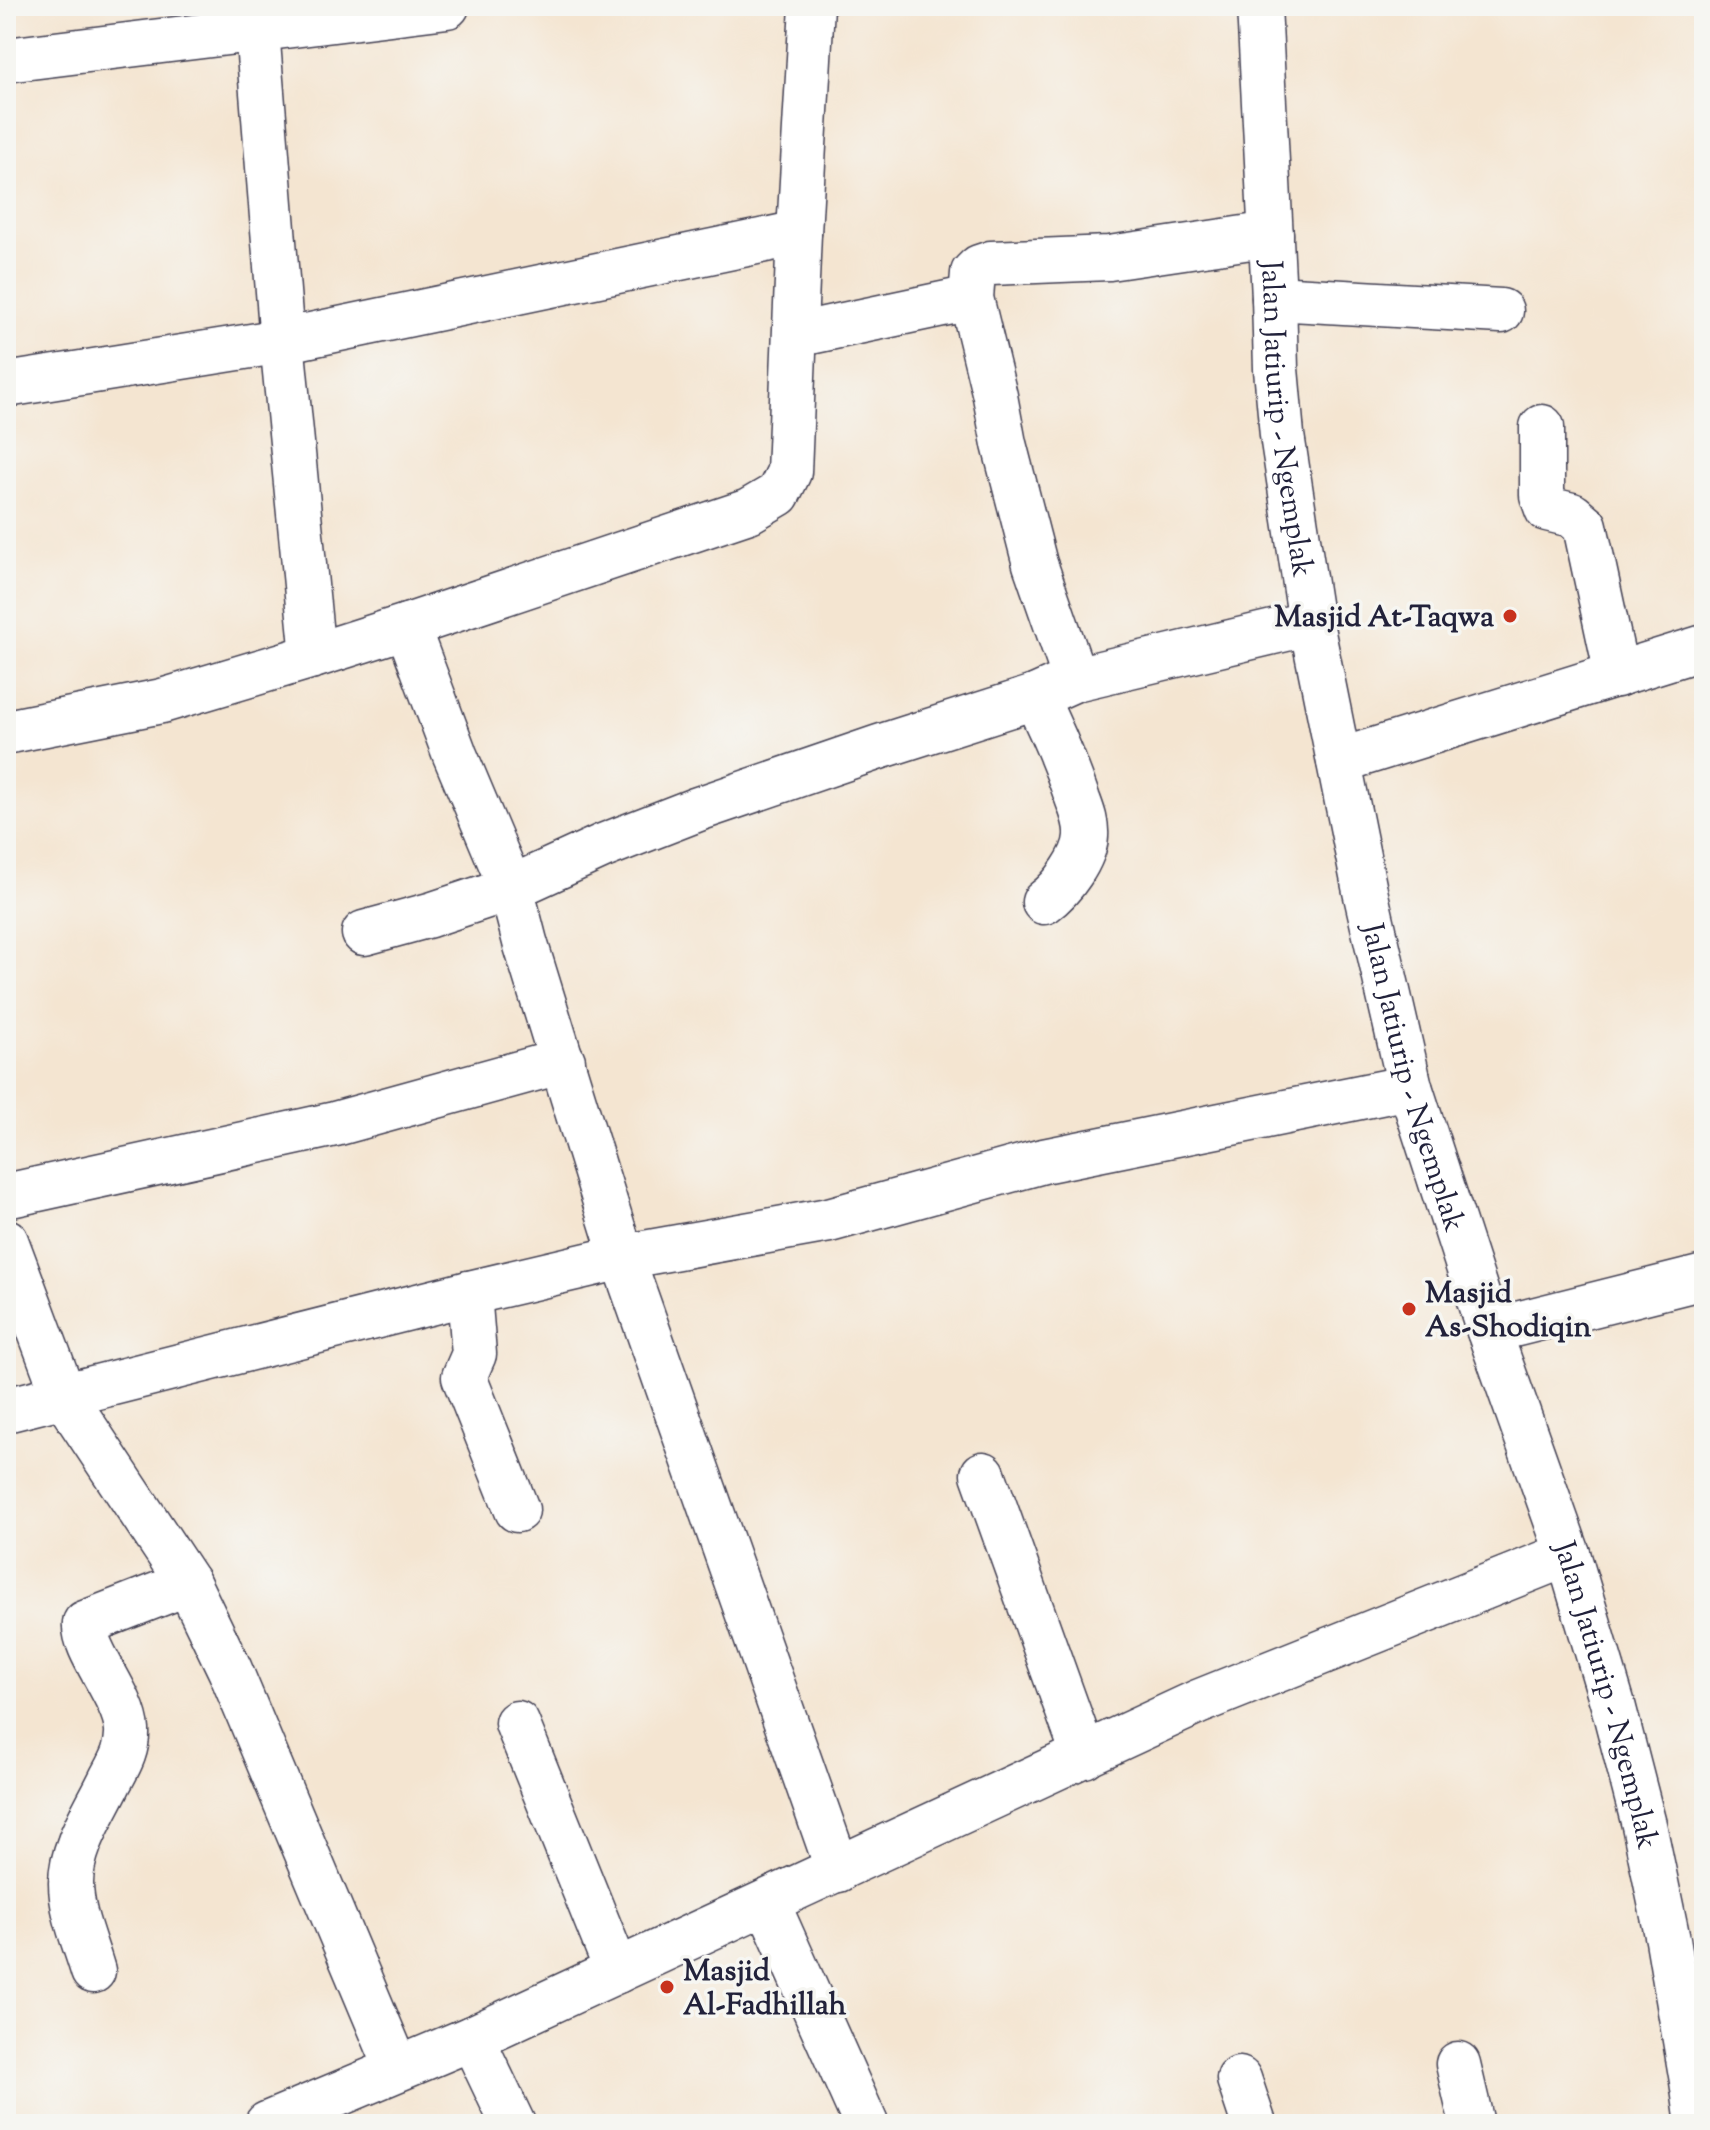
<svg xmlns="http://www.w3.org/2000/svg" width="1710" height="2130" font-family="'Sorts Mill Goudy',serif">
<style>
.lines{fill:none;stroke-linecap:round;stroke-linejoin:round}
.minor-casing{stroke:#423f52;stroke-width:47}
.minor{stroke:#fff;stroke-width:44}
.poi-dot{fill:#c8321e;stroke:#f6f6f2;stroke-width:3}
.labels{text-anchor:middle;stroke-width:7;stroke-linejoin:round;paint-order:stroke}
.street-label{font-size:30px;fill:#22223b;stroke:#f6f6f2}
.poi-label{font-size:30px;font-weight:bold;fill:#22223b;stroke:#f6f6f2;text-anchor:start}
</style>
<rect width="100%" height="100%" fill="#f6f6f2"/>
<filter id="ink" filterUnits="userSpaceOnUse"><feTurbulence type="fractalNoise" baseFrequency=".0125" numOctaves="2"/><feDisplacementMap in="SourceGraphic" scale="16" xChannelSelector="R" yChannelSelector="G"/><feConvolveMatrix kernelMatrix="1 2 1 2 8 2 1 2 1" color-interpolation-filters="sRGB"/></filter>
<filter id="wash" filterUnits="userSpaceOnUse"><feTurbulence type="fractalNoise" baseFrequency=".006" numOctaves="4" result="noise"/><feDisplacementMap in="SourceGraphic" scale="32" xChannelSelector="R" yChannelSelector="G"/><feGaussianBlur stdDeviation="1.8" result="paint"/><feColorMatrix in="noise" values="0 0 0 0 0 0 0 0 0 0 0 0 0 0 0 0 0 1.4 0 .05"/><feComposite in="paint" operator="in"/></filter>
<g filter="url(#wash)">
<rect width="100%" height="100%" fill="#f4e5d1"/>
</g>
<g filter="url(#ink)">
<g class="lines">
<g class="minor-casing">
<g id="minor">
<polyline points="812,6 799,233 789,472 778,494 749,511 407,626 455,755 511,888 525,942 622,1257 838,1870"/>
<path id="s1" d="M 1259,6 L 1274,298 L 1276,369 L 1282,435 L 1311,623 L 1365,891 L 1410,1087 L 1489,1331 L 1568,1554 L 1613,1705 L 1644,1825 L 1668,1940 L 1692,2081 L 1698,2124"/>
<polyline points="257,30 282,341 313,656 407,626"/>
<polyline points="6,60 447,6"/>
<polyline points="1274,298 1501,311"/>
<polyline points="796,335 971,298"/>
<polyline points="6,385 282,341 799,233"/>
<polyline points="1542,427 1542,495 1547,509 1572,515 1585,526 1617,675"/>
<polyline points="1075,679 1035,564 1004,444 995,396 971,298 973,273 979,267 991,263 1109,258 1271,234"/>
<path d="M 1035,697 C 1052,731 1066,764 1078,800 C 1082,811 1087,823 1086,836 C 1085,858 1062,889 1044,902"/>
<polyline points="6,732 162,701 313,656"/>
<polyline points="1339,761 1704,647"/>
<polyline points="364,933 430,915 511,888 603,846 698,809 879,747 1035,697 1075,679 1311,623"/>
<polyline points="6,1196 335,1124 563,1061"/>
<polyline points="6,1241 64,1396 188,1583 230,1670 397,2068"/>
<polyline points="469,1293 474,1354 464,1377 517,1510"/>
<polyline points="1489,1331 1704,1277"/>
<polyline points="6,1410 469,1293 622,1257 829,1220 1043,1161 1410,1087"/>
<polyline points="983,1474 1084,1756"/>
<polyline points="517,1723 617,1971"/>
<polyline points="767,1902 866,2124"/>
<path d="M 93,1971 C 85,1943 71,1913 71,1883 C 71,1847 95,1812 110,1781 C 119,1764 128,1750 127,1730 C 125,1696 82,1650 85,1623 L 188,1583"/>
<polyline points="472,2038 1198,1702 1568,1554"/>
<polyline points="1458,2064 1472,2124"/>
<polyline points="1239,2079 1254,2124"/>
<polyline points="267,2124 472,2038 513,2124"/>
</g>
</g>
<use href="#minor" class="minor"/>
</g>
</g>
<g class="poi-dot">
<circle cx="1510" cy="616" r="8"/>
<circle cx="1409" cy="1309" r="8"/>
<circle cx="667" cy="1987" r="8"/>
</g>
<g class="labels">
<g class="street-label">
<text dy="10" stroke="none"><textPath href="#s1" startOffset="414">Jalan Jatiurip - Ngemplak</textPath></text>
<text dy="10" stroke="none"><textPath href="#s1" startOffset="1086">Jalan Jatiurip - Ngemplak</textPath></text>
<text dy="10" stroke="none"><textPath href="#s1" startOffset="1734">Jalan Jatiurip - Ngemplak</textPath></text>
</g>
<g class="poi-label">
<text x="1494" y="626" text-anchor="end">Masjid At-Taqwa</text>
<text x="1425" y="1302">Masjid<tspan x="1425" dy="34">As-Shodiqin</tspan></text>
<text x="683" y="1980">Masjid<tspan x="683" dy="34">Al-Fadhillah</tspan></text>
</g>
</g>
<rect width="1710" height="2130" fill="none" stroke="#f6f6f2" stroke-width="32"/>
</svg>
